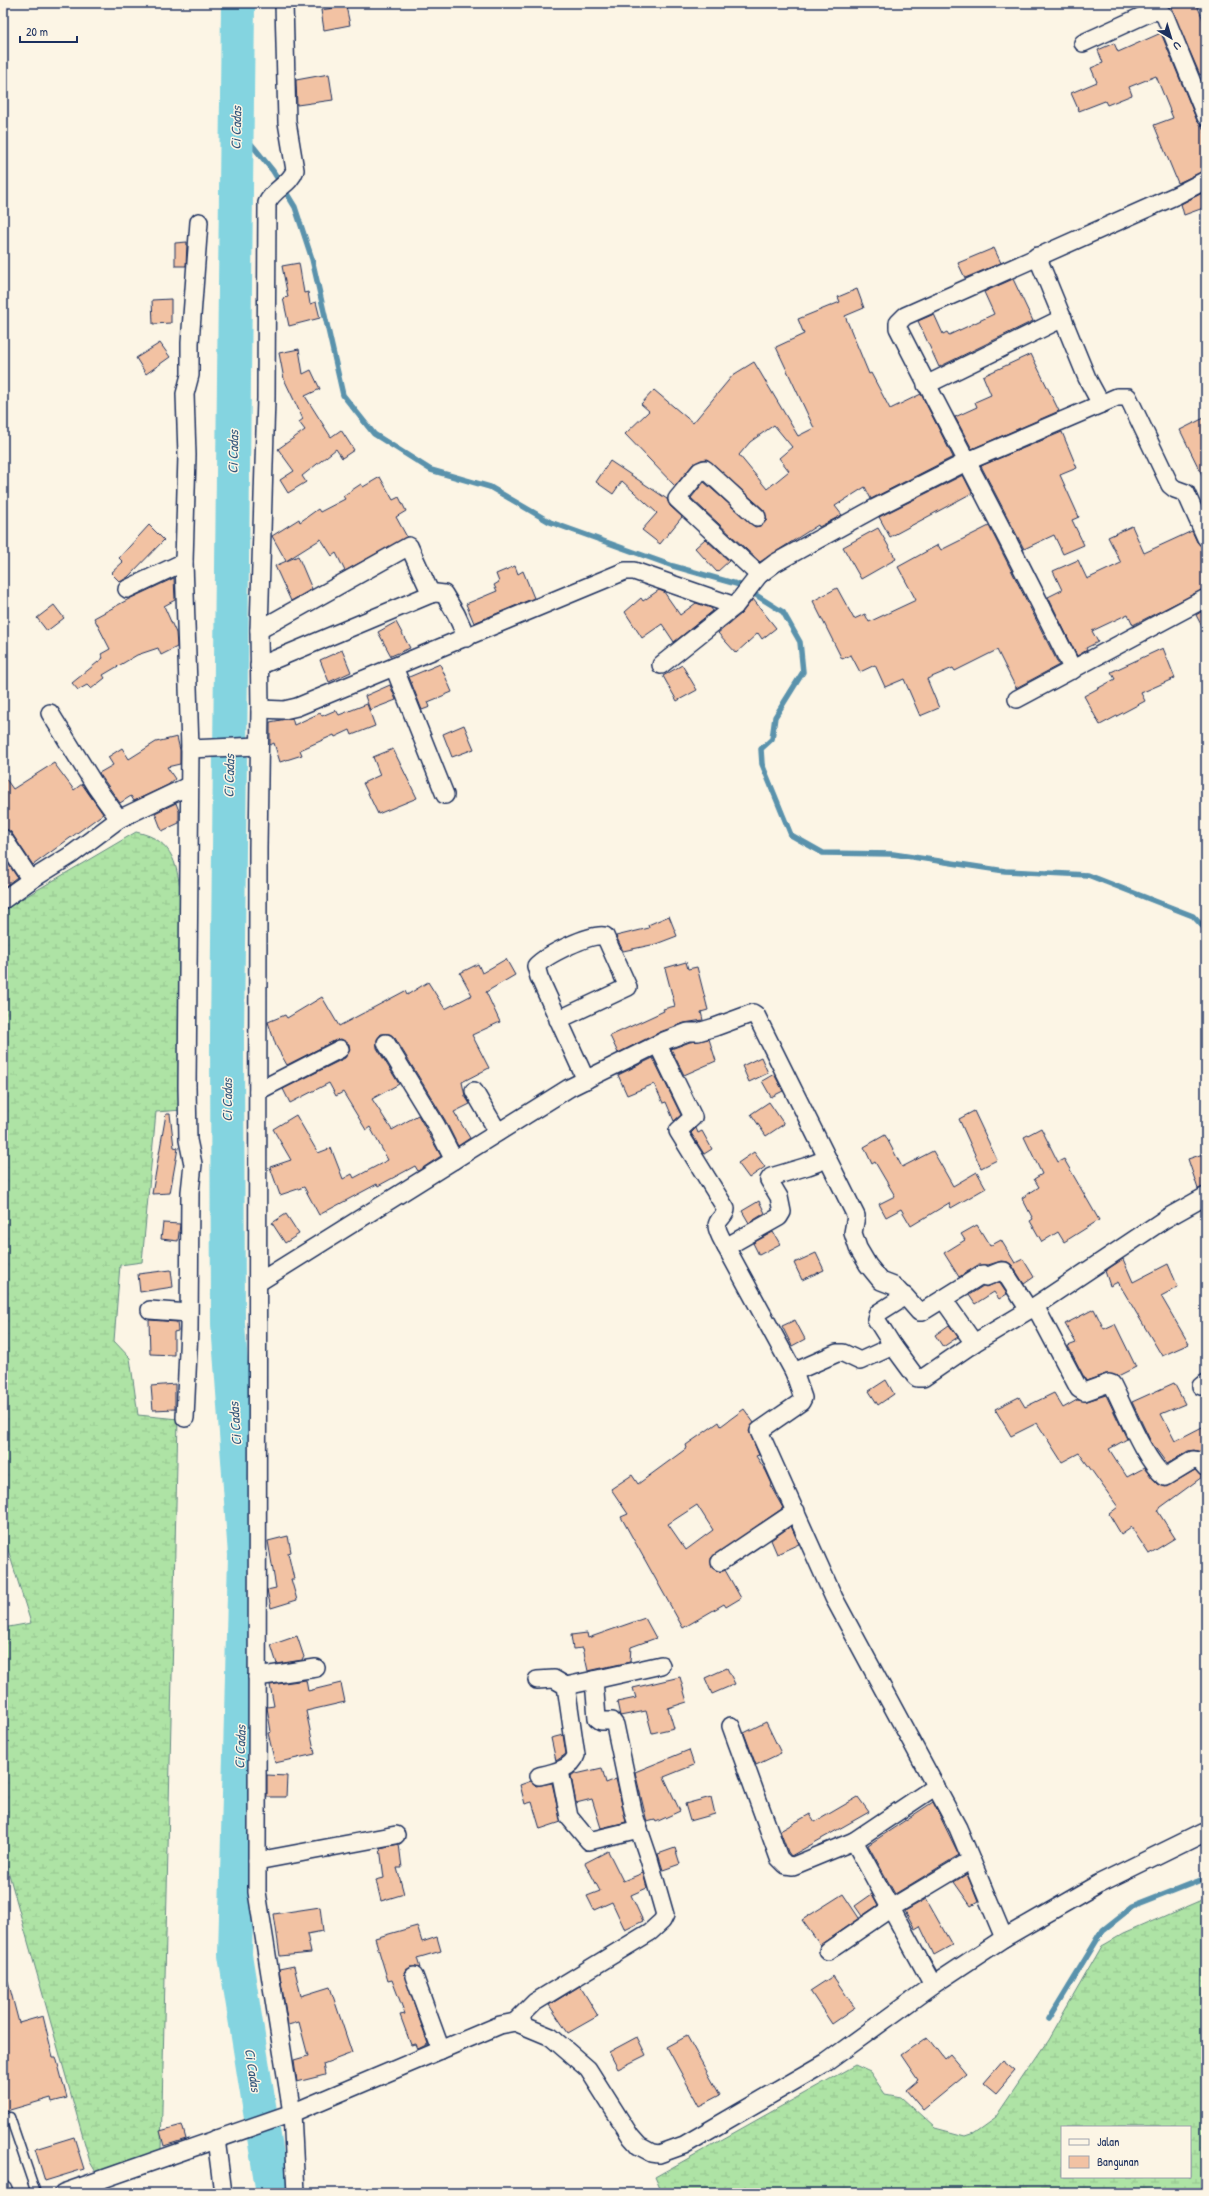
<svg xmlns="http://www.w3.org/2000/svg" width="1209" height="2196" font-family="'Patrick Hand',sans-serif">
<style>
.wetland{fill:url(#wetland-marsh);stroke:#648982;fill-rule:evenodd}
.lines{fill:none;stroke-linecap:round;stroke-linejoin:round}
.stream{stroke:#5a92ac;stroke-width:5.5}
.river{stroke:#84d4e0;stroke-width:34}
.building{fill:#f2c2a3;stroke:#1b2f5e;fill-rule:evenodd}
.lane-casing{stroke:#1b2f5e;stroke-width:11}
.street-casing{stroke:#1b2f5e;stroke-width:20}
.lane{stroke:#fcf5e5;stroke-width:8}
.street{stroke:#fcf5e5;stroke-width:17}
.labels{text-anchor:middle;stroke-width:3;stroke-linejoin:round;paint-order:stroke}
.water-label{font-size:14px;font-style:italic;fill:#35587e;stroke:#fcf5e5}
</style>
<defs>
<pattern id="wetland-marsh" width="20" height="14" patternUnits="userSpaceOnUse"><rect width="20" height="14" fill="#aee3a5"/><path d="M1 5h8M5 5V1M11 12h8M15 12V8" fill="none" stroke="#95c390"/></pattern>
</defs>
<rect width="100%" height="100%" fill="#fcf5e5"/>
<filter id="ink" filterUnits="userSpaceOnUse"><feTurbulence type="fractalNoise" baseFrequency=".025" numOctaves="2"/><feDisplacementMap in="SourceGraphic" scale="8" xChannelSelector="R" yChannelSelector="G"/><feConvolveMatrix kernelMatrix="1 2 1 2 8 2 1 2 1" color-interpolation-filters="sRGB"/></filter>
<g filter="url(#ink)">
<g class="wetland">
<path d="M 136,832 C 176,840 177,867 182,903 L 182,1110 L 156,1112 L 142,1262 L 120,1265 L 114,1341 L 130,1358 L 138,1415 L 178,1419 L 161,2151 L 97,2174 L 90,2162 L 3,1853 L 3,1628 L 31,1623 L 3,1534 L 3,910 Z"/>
<path d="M 1206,1898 L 1206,2193 L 662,2193 L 655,2177 L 855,2065 L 870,2072 L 885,2094 L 901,2097 L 935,2128 L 965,2136 L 974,2133 L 995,2118 L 1048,2040 L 1102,1946 L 1123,1934 ZM 1062,2127 L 1190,2127 L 1190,2177 L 1062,2177 Z"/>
</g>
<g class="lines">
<g class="stream">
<polyline points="236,125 273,171 295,207 312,259 343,395 374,434 431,470 490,487 550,522 673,566 740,585 783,612 800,642 803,672 775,717 772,739 761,749 762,764 791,835 823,853 893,854 1005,871 1088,875 1193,916 1206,930"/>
<polyline points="1049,2019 1103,1930 1132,1907 1206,1878"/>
</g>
<polyline class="river" points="238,3 227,1037 228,1324 245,1555 235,1955 273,2193"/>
</g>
<g class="building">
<polygon points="1182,3 1196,3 1206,26 1206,73 1200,75 1171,8"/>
<polygon points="346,6 350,25 324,30 321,10"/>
<polygon points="1161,33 1197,121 1202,126 1206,135 1206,170 1178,183 1154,125 1173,118 1156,76 1129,87 1132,95 1107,105 1105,101 1079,111 1071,93 1097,82 1091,68 1103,63 1098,50 1114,43 1118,52"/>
<polygon points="329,74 333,100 297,105 296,80"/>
<polygon points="1206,191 1206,207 1184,215 1181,204"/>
<polygon points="187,242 186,266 175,266 175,243"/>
<polygon points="994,248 1001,263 965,278 958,263"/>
<polygon points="299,263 304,293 308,292 310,304 316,302 320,318 289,326 283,298 288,297 282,266"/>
<polygon points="1013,279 1033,321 939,367 918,321 934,314 943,334 947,332 949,335 994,314 984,292"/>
<path d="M 857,289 L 864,308 L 845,316 L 869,374 L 871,373 L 890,409 L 921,394 L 953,457 L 871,499 L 865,487 L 835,506 L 842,515 L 819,527 L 818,525 L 760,562 L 691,498 L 704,482 L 755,527 L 760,526 L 767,520 L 764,510 L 707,459 L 701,460 L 693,464 L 675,486 L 625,434 L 649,411 L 641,404 L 654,390 L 693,423 L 733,375 L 754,362 L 798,436 L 814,428 L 776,347 L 804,334 L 798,319 L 840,302 L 838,297 ZM 774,425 L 792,447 L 779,458 L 789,471 L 767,489 L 739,455 L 750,442 Z"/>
<polygon points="171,299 171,323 153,324 152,300"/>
<polygon points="160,343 170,357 146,374 136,358"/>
<polygon points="299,349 303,374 311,370 320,389 305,396 331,437 341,430 354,450 342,458 336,449 302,476 306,482 288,493 280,480 294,471 278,449 305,430 299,422 303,419 284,379 279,353"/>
<polygon points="1031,354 1059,411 972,449 955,417 977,407 975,402 991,395 983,376"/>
<polygon points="1206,417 1206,483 1180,430"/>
<polygon points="1062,432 1077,468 1060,475 1079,517 1072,520 1084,545 1063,554 1054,535 1024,549 981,466"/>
<polygon points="610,461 667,499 670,506 682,517 660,544 642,530 657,513 622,481 613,494 596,482"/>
<polygon points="963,475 972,493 890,537 879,517"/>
<polygon points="380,477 393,500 399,497 406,511 396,517 407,537 345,571 336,553 332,556 321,539 286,561 272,536 299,519 300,522 318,509 320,512 345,499 343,496 361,484 363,487"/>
<polygon points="149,525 164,540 128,577 120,582 111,573 123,562 119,558"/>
<polygon points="989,526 1059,665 1016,688 997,650 955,671 953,668 927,679 939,708 920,716 904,679 885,687 875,665 860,672 851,655 842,659 813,601 837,588 854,619 865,614 869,622 916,600 898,567 938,545 941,550"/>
<polygon points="1132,526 1144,553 1192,531 1197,542 1203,547 1206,554 1206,588 1133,625 1128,614 1092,631 1098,642 1086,648 1087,650 1077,656 1048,597 1062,590 1053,571 1078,560 1087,579 1121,563 1108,537"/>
<polygon points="878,528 896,559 861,579 843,547"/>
<polygon points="705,539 729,561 717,572 695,548"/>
<polygon points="298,556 312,589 291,601 275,566"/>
<polygon points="515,566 518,574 523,571 534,598 474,623 466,604 497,591 494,585 499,582 496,574"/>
<polygon points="174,578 175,600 164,606 176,633 177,647 161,655 158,648 137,655 103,675 105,678 91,689 87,685 78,690 72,683 103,658 101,654 110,649 94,618 129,599"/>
<polygon points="659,590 664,592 680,615 696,603 711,608 713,611 674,642 662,624 642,638 625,612 641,598 643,601"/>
<polygon points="753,599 776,628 762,639 758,633 736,653 718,633 741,614"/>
<polygon points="54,605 64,618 47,631 37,618"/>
<polygon points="1206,609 1206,634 1196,615"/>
<polygon points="396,622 410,648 391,656 378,632"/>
<polygon points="1163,648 1175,678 1141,693 1145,701 1100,725 1084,696 1115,679 1111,672"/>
<polygon points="342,650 351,672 329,682 320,660"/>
<polygon points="440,664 452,692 428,702 430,707 422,710 409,677"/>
<polygon points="682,665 697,690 677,701 663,676"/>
<polygon points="390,685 396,700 370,710 365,696"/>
<polygon points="367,704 375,726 352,735 350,730 335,737 334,735 300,750 302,755 280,762 274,743 270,745 270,722 292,718 294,725 320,713 322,716 336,710 339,715"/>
<polygon points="464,725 474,749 452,757 443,734"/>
<polygon points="177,737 180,750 180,764 167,767 175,779 168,785 134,801 131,796 120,803 99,773 113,765 108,757 122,748 129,759 156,742"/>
<polygon points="393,749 417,798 378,814 363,783 380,775 373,757"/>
<polygon points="54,763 74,790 82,784 103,814 33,865 11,832 3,828 3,775 13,789"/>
<polygon points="176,803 179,811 179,823 162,831 155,813"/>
<polygon points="3,856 17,877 3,888"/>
<polygon points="669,916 677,936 656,944 623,951 616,936 649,928 648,925"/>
<polygon points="506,959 515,975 486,992 500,1022 472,1035 489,1068 462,1082 465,1096 470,1104 454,1112 470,1138 458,1146 445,1120 395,1038 390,1034 381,1034 377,1039 377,1048 399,1084 372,1099 392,1130 418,1115 441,1156 418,1171 415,1166 378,1186 377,1184 319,1215 304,1187 280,1195 270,1167 291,1160 273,1129 296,1115 318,1153 331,1148 343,1179 352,1174 354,1178 388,1160 370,1127 366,1130 343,1092 336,1096 329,1083 290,1103 283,1089 345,1058 350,1050 349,1044 341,1039 336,1040 287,1065 276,1046 268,1022 285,1015 287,1018 322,997 339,1026 405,991 407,995 428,982 445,1009 472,995 460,973 478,964 482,973"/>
<polygon points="686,962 688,969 697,967 708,1010 701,1012 703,1020 684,1023 660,1032 618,1053 610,1036 664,1011 663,1009 675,1006 665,968"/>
<polygon points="709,1039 716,1061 684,1075 671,1049 690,1042"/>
<polygon points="761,1057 768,1073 749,1082 742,1066"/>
<polygon points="653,1058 681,1115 674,1121 666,1102 663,1103 654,1084 627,1095 618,1075"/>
<polygon points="774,1074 783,1091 771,1097 762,1081"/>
<polygon points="769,1102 784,1124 766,1136 751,1114"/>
<polygon points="974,1111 997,1160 981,1168 959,1119"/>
<polygon points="166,1114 170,1114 174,1147 178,1148 170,1193 152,1194"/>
<polygon points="696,1128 698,1133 702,1131 712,1149 704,1154 691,1133"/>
<polygon points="1041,1128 1058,1162 1064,1159 1099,1220 1064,1242 1058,1232 1042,1242 1030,1221 1033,1219 1022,1198 1039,1187 1034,1179 1042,1174 1024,1137"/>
<polygon points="885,1135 902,1167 933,1151 953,1186 977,1172 986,1188 951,1208 949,1203 911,1226 901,1209 886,1217 879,1204 895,1196 875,1162 872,1164 864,1147"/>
<polygon points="754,1152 765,1167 749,1178 738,1163"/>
<polygon points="1206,1153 1206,1186 1198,1189 1188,1159"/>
<polygon points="759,1201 765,1213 749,1223 742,1211"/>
<polygon points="286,1214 299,1234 285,1243 272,1223"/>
<polygon points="163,1223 180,1224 178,1241 161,1239"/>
<polygon points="977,1225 990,1246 1001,1240 1015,1263 1023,1259 1034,1277 1024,1284 1012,1265 1008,1262 1001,1261 988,1265 978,1265 959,1277 944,1253 965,1240 961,1234"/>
<polygon points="773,1232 780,1244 759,1255 753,1243"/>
<polygon points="816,1253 824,1270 802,1280 794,1263"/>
<polygon points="1123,1259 1133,1282 1168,1264 1178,1287 1161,1296 1189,1344 1162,1356 1118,1282 1110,1286 1105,1271"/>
<polygon points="171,1270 173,1287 140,1292 138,1274"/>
<polygon points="999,1282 1007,1294 999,1299 994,1292 975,1304 969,1295 983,1286 989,1286"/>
<polygon points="1094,1309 1104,1329 1115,1324 1136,1367 1118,1376 1106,1374 1086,1381 1068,1346 1076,1343 1065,1324"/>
<polygon points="149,1320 177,1322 178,1331 174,1332 174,1355 150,1354"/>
<polygon points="795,1320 805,1339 792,1346 782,1326"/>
<polygon points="949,1325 958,1337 943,1347 935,1335"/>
<polygon points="886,1380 894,1394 878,1405 869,1391"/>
<polygon points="1174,1383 1185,1404 1161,1414 1175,1441 1206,1425 1206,1454 1194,1450 1188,1451 1167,1464 1151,1442 1132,1402"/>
<polygon points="175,1384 175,1409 153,1410 151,1386"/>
<polygon points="1054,1393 1063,1408 1077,1400 1087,1401 1106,1395 1127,1439 1109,1449 1127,1477 1144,1468 1158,1484 1166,1487 1195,1470 1202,1477 1157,1510 1175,1538 1149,1554 1131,1527 1121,1534 1109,1514 1118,1507 1079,1453 1062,1462 1037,1423 1011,1436 995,1409 1019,1397 1025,1407"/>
<path d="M 744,1409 L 754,1423 L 749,1431 L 759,1455 L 756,1456 L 766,1471 L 772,1484 L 770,1485 L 783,1508 L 711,1558 L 712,1568 L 720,1572 L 725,1570 L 741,1598 L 726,1607 L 724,1604 L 683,1628 L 621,1517 L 628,1514 L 611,1489 L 632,1475 L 638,1484 L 687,1448 L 686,1445 L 719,1422 L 721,1426 ZM 697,1505 L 713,1530 L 686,1550 L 668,1524 Z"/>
<polygon points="791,1526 799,1544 777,1554 771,1540"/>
<polygon points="288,1536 291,1552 288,1553 294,1579 291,1579 297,1600 271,1608 267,1590 276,1588 268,1541"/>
<polygon points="645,1618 656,1638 631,1647 630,1662 588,1671 583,1648 573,1649 571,1635 587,1633 588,1638"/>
<polygon points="297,1636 304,1657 302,1660 277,1664 271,1645"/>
<polygon points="727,1668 735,1684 712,1694 705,1678"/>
<polygon points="680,1677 687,1702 668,1708 674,1728 652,1733 646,1711 620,1716 617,1702 636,1698 633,1688"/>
<polygon points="306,1680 308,1691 341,1683 345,1702 306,1711 315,1754 275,1763 268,1733 271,1732 267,1707 274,1706 270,1685"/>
<polygon points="766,1722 781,1753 756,1765 744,1733"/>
<polygon points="563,1735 566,1754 556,1761 551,1738"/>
<polygon points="689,1750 694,1765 664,1777 680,1811 656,1822 655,1820 647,1822 635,1772"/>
<polygon points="602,1768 606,1783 616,1779 626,1822 601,1828 592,1799 576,1803 571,1776 576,1772 576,1774"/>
<polygon points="267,1775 287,1776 286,1797 267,1797"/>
<polygon points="531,1781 536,1786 552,1783 561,1822 540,1829 532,1802 525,1804 520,1785"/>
<polygon points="711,1797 715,1814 690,1821 685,1804"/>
<polygon points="858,1797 869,1812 791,1856 788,1852 780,1831 810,1814 815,1822"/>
<polygon points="933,1802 959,1855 895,1894 868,1845"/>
<polygon points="399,1844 402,1868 397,1868 404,1894 381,1901 376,1880 384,1878 380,1848"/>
<polygon points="675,1848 680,1864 663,1870 658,1854"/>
<polygon points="608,1851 623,1881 643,1873 647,1888 631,1895 643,1921 625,1930 612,1902 594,1910 587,1896 600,1891 585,1863"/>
<polygon points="967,1874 978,1902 971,1906 954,1882"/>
<polygon points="843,1894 859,1918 820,1945 802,1920"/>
<polygon points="872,1894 878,1905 862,1916 855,1906"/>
<polygon points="926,1899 952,1945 934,1955 920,1926 915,1929 905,1911"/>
<polygon points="320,1907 323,1931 307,1934 311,1953 280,1956 274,1914"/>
<polygon points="417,1926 422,1942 437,1937 441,1951 417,1958 420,1968 410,1967 404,1974 428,2044 418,2049 416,2044 411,2045 400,2015 405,2014 392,1980 388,1981 375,1938"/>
<polygon points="294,1966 301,1996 330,1987 352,2053 323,2064 325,2075 297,2082 294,2060 308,2056 299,2022 288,2025 279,1969"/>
<polygon points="833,1976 855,2008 832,2024 810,1991"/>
<polygon points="8,1981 19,2023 43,2016 53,2057 56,2057 67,2098 52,2102 51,2098 3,2112 3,1982"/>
<polygon points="580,1986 598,2016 568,2033 549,2005"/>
<polygon points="687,2036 720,2095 699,2106 667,2047"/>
<polygon points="637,2037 646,2055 618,2069 609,2052"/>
<polygon points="927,2037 944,2059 950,2054 967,2074 923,2110 906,2090 918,2080 901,2055"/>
<polygon points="1003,2061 1015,2071 996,2093 984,2083"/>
<polygon points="182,2125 186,2139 164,2146 160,2131"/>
<polygon points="74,2137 84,2169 45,2181 35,2149"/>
</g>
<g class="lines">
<g class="lane-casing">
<polyline id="lane" points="10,2117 36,2193"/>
</g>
<g class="street-casing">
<g id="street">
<path d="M 284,3 L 287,122 L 295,170 C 290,185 274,188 267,203 L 266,398 L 259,630 L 260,709 L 258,848 L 257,1892 L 292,2113 L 296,2193"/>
<polyline points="1083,43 1151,12 1159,11 1165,16 1206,117"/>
<polyline points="926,385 1063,318"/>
<polyline points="1101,404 1117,397 1128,397 1170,485 1175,489 1186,493 1206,538"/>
<polyline points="757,517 705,469 700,471 677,499 759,575"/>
<polyline points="127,589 184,562"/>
<polyline points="259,630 409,546 431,594 436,593 444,594 456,614 467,638"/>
<polyline points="661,665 735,606 759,575 775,563 875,508 968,461 1101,404 1087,378 1037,256"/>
<polyline points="259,666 431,594"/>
<polyline points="394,667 445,795"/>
<path d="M 1073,670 C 1017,555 956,442 898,328 L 898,323 L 905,316 L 1177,195 L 1206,180"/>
<polyline points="1017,699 1206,598"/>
<polyline points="260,709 284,710 297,707 625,571 634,571 735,606"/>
<polyline points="50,713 96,787 119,819"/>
<polyline points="190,749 259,746"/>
<polyline points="3,838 31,880"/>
<polyline points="3,900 31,880 71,855 119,819 188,786"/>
<path d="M 558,1020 L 628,987 L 605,936 C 590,933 546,955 536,966 L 539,977 L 586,1080"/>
<polyline points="386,1043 436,1125 454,1160"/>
<path d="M 658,1045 L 693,1117 L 678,1131 L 726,1209 C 726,1216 717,1219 717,1226 C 717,1232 723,1241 726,1247 L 794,1372"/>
<polyline points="258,1091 340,1049"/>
<polyline points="474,1091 498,1132"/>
<polyline points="726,1247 779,1217 782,1212 779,1197 769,1180 771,1177 808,1166 827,1159"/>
<polyline points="259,1282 569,1088 664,1041 688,1032 698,1032 715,1027 753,1013 756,1015 856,1216 853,1233 858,1248 868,1265 881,1281 894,1286 903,1296"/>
<polyline points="943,1299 974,1343"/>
<path d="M 1035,1306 L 1079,1389 L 1084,1392 L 1109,1383 L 1112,1384 C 1125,1409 1144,1460 1165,1477 L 1193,1460 L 1200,1461 L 1206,1468"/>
<polyline points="150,1310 188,1313"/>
<polyline points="893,1346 876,1319 878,1313 905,1296 919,1312 922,1312 983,1274 986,1277 1001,1271 1004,1271 1029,1310"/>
<polyline points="1201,1386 1206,1383"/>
<polyline points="185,1418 189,1329 190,1192 193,1164 188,1140 187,1087 190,749 184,562 187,455 185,394 190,375 190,343 199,222"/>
<polyline points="720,1562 796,1511"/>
<polyline points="257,1677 316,1668"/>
<path d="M 537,1680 L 554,1679 L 566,1686 L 576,1755 C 572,1769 552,1773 539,1776"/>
<polyline points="566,1686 594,1680"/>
<polyline points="731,1726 779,1858 786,1865 793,1866 854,1841"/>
<polyline points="560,1771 569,1817 589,1841 639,1829"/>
<polyline points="257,1861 396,1835"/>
<polyline points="1004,1938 958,1828 834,1598 759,1431 801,1402 803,1398 794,1372 837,1353 843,1353 860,1361 893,1346 915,1376 917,1378 923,1378 974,1343 1029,1310 1165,1219 1206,1196"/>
<polyline points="828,1951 891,1908 971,1860"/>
<polyline points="414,1976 441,2050"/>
<polyline points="933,1985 854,1841 936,1786"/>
<polyline points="515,2022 535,2002 650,1932 662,1921 665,1915 649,1859 634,1815 615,1725 612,1721 601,1721 597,1718 594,1680 661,1665"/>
<polyline points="216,2139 223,2193"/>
<polyline points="3,2189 4,2193"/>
<polyline points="63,2193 292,2113 500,2025 515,2022 551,2037 588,2069 631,2137 639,2146 652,2153 659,2154 684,2145 827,2062 933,1985 1004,1938 1098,1884 1206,1831"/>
</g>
</g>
<use href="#lane" class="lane"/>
<use href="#street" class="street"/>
</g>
</g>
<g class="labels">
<g class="water-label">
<text transform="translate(236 128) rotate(-89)" y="5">Ci Cadas</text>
<text transform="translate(233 452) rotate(-89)" y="5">Ci Cadas</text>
<text transform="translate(229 776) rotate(-89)" y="5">Ci Cadas</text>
<text transform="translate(227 1100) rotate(-90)" y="5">Ci Cadas</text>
<text transform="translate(235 1424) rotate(-94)" y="5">Ci Cadas</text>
<text transform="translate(240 1747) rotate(-88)" y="5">Ci Cadas</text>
<text transform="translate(253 2070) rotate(81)" y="5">Ci Cadas</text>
</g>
</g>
<rect width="1209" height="2196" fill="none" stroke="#fcf5e5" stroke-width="16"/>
<rect x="8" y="8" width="1193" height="2180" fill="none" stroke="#1b2f5e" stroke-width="1.5" filter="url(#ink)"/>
<rect x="1061" y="2126" width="130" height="52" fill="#fcf5e5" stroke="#a2a6af"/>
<rect x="1069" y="2139" width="20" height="6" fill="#fcf5e5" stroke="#a2a6af"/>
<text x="1097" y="2146" font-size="12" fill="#1b2f5e">Jalan</text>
<rect x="1069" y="2156" width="20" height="12" fill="#f2c2a3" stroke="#a2a6af"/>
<text x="1097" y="2166" font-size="12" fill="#1b2f5e">Bangunan</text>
<g transform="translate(1171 38) rotate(142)" stroke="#fcf5e5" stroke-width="3" paint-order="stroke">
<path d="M0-3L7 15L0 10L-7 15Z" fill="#1b2f5e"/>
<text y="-6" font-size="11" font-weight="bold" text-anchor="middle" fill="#1b2f5e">U</text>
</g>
<path d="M20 36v6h57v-6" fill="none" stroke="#1b2f5e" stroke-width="2"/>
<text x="26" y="36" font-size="12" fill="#1b2f5e" stroke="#fcf5e5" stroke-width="3" paint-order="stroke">20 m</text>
</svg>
